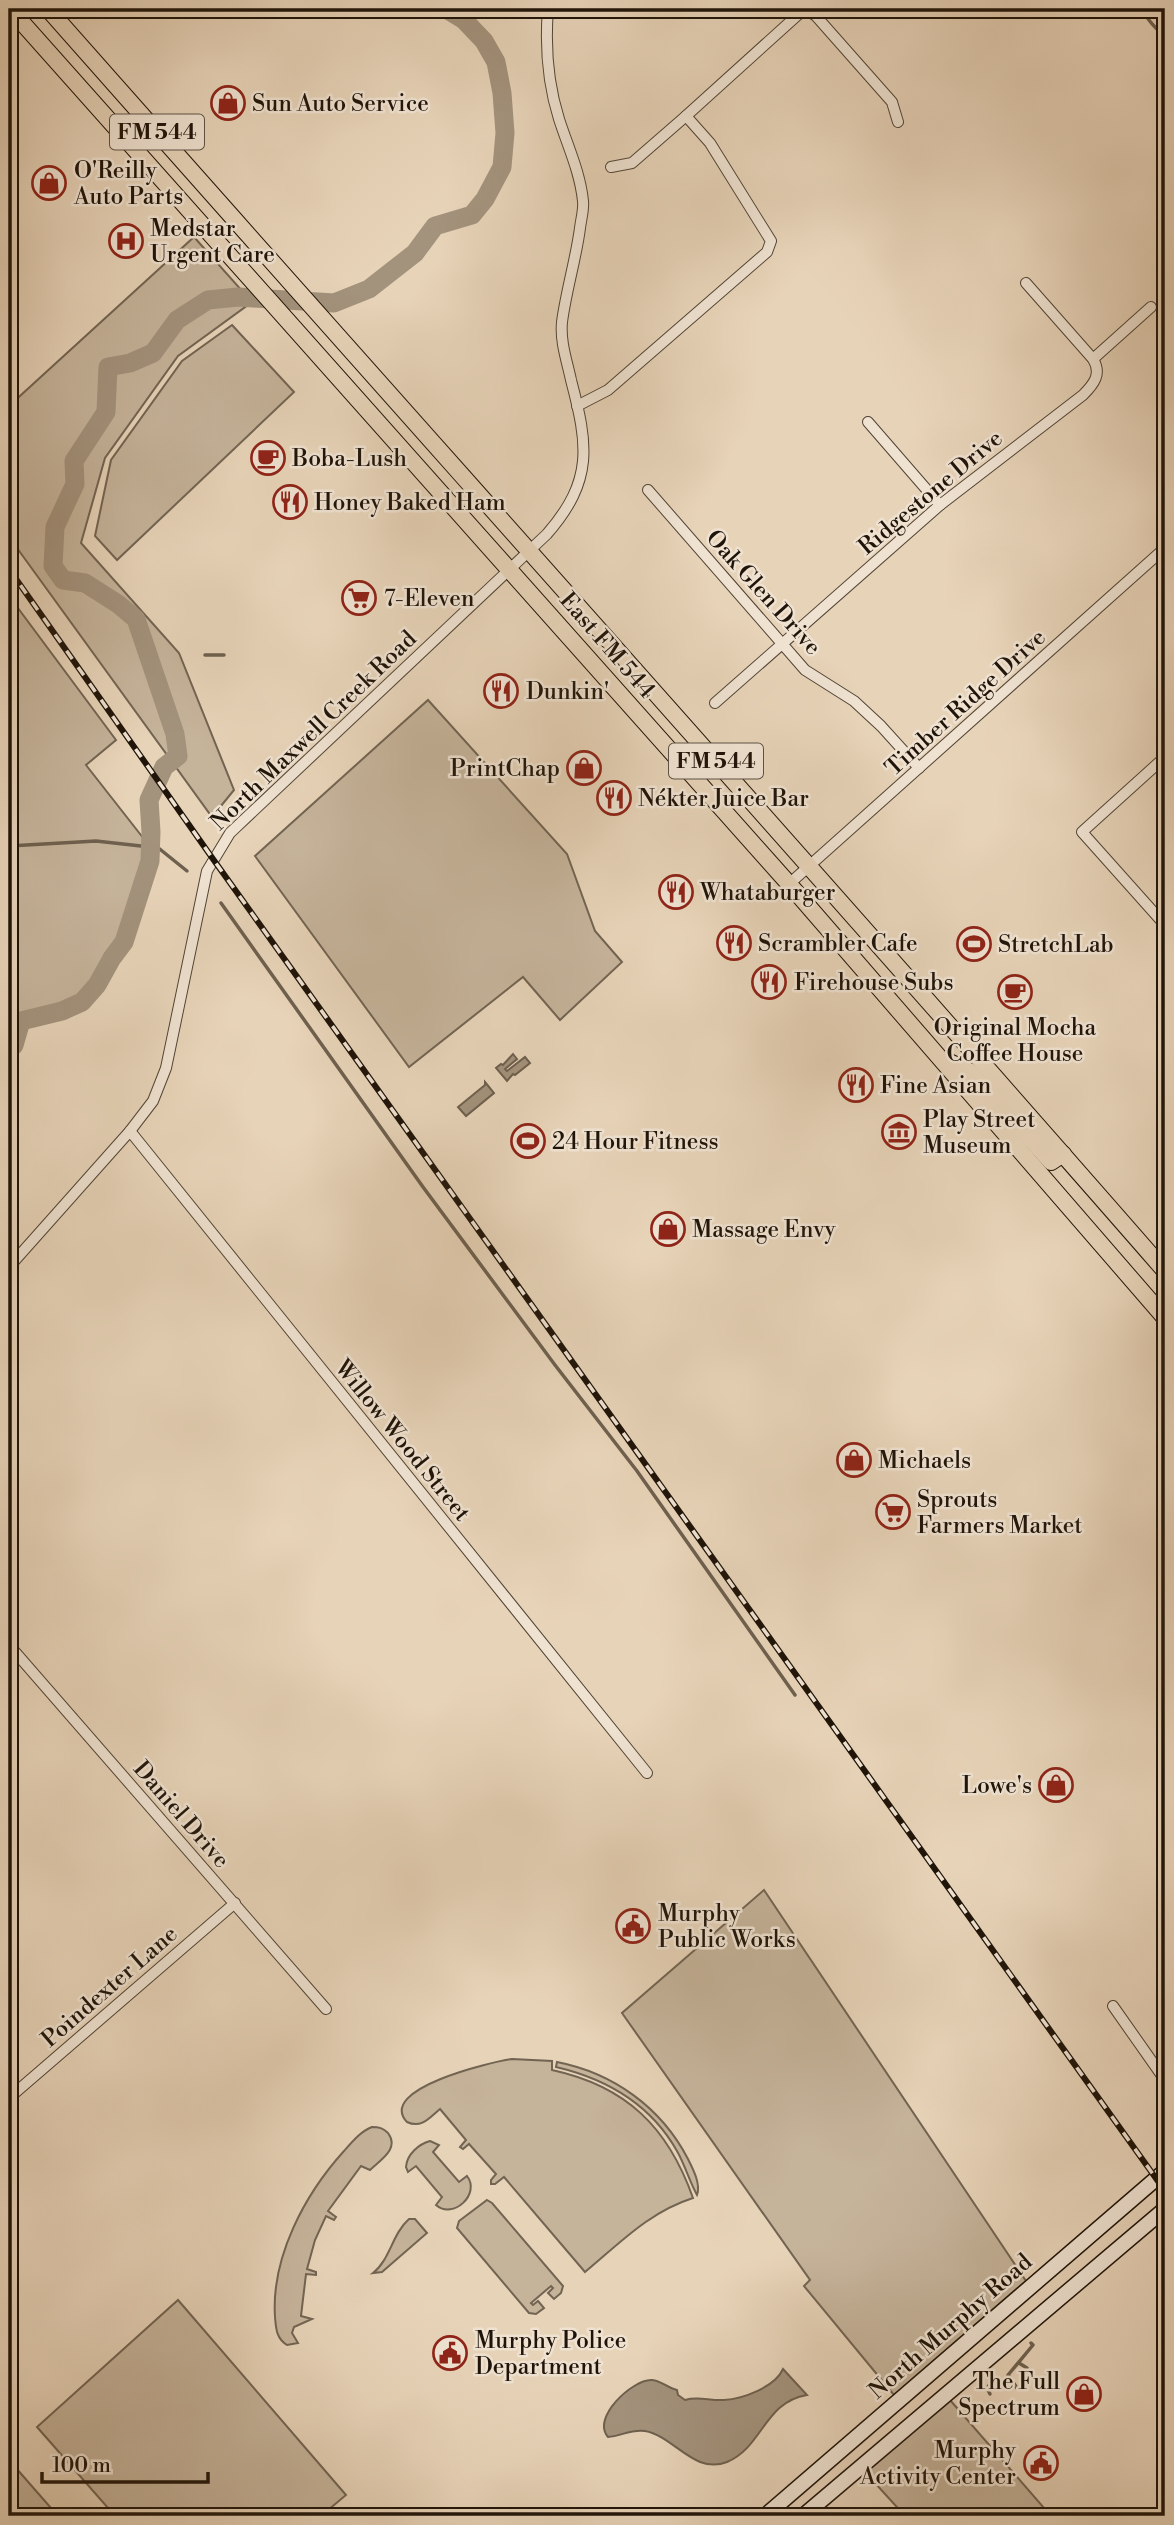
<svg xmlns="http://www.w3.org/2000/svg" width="1174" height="2525" font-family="'Libre Bodoni',serif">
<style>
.green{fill:#c5b39a;stroke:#726452;stroke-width:2}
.water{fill:#a3927c;stroke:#6e604e;stroke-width:2}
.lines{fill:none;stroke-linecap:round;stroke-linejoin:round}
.stream{stroke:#6e604e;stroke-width:3.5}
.river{stroke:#a3927c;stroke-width:19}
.street-casing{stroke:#514435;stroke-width:12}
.secondary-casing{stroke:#1f1409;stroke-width:17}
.primary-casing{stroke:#1f1409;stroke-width:18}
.street{stroke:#efe2d1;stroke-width:10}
.secondary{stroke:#efe2d1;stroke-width:14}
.primary{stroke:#e7d3b8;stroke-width:16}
.rail-casing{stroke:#1f1409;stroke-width:6}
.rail{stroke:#efe2d1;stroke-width:3.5;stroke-dasharray:10;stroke-linecap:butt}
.labels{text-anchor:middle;stroke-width:5;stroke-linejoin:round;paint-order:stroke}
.shield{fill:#efe2d1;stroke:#5d5245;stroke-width:2}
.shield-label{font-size:21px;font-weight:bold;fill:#1f1409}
.poi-label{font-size:23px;fill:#1f1409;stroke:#efe2d1;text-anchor:start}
.street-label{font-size:23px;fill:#1f1409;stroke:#efe2d1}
</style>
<rect width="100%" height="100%" fill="#e7d3b8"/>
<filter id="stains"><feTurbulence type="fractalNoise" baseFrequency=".00286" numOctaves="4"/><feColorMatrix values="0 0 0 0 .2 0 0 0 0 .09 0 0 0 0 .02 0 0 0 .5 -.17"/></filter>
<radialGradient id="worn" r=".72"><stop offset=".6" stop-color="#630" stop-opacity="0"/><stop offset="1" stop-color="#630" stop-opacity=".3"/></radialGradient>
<g class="green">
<polygon points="194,237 252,302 178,356 105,458 81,543 179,653 234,790 212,817 9,537 9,406"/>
<polygon points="232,325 294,392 117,560 95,536 111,460 182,361"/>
<polygon points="9,596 116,740 86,765 151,848 150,861 124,942 112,958 97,985 82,1002 62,1011 22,1021 14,1045 9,1046"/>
<polygon points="428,700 567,854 595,931 622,962 560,1020 523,977 409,1067 255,856"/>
<polygon points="764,1890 1026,2281 894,2395 804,2286 810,2280 622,2013"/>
<path d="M 512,2059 L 552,2061 L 552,2070 C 626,2086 668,2127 693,2198 C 649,2212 620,2243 585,2272 L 504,2177 L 495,2184 L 491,2184 L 491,2180 L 496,2174 L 469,2144 L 463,2149 L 460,2147 L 466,2140 L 440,2109 C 430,2117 422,2129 407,2122 C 376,2089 491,2062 512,2059 Z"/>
<path d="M 557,2062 C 613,2073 661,2107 688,2159 C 693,2169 701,2184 697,2195 C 690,2183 685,2165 677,2151 C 651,2105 607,2079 556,2067 Z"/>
<path d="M 372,2127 C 379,2127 383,2128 388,2133 C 400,2149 380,2160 370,2170 L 361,2166 L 328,2211 L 336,2217 L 334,2220 L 326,2216 L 315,2240 L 307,2269 L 316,2272 L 316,2275 L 306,2274 L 301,2316 L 312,2319 L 294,2327 L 292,2333 L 298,2343 L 287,2345 C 276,2338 276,2328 275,2317 C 271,2257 305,2194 344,2151 C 352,2142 361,2131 372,2127 Z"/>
<path d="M 430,2141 L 439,2145 L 433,2152 L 459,2182 L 467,2176 C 481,2194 453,2220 436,2205 L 442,2197 L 416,2166 L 408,2172 L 406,2167 C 407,2154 419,2144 430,2141 Z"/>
<polygon points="487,2200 492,2203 563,2286 561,2293 554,2299 548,2293 553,2288 551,2286 531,2303 533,2305 538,2301 544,2308 536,2314 529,2313 457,2228 459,2221"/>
<path d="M 409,2219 L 415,2219 L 427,2233 L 382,2272 L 373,2273 C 390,2260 392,2234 409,2219 Z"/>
<polygon points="178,2300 346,2495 321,2516 115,2516 37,2427"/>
<polygon points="950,2400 1051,2516 905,2516 865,2472"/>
<polygon points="9,2460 58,2516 9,2516"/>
</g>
<g class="water">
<polygon points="513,1054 517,1059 505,1069 507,1071 525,1057 530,1063 515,1075 513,1074 507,1081 496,1068 501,1064 503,1065"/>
<polygon points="485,1082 494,1093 466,1116 458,1107 485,1085"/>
<path d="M 783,2369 L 807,2395 C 764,2402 763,2447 727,2462 C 694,2475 674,2436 645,2431 C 631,2429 621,2436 608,2437 C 591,2418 632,2380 651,2380 C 661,2380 667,2388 677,2390 L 678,2395 L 685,2400 C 698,2396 710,2401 724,2400 C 743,2399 775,2387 783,2369 Z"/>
</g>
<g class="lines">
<g class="stream">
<path d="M 1157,9 L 1147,17 C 1152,26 1160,30 1165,39"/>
<polyline points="205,655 224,655"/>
<polyline points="9,846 96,841 141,846 151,842 187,871"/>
<polyline points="221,903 423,1187 555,1365 637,1471 795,1695"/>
<polyline points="1019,2363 1027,2368"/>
<polyline points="1017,2388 1008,2375 1033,2345 1031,2343"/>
<polyline points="990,2394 987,2388 994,2379 991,2376"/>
</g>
<polyline class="river" points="9,1046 14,1045 21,1021 62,1011 82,1002 97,985 112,958 124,942 150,861 151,832 149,800 164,767 178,756 175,734 136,619 118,604 85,583 63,580 53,566 55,527 75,484 74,461 106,412 108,367 130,363 153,353 177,320 208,300 238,297 334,303 369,289 415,253 435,226 472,215 485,199 502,167 505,133 502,93 496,62 484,41 464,20 446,9"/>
<g class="street-casing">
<g id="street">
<polyline points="686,116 801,12 809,11 816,16 892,102 898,122"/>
<polyline points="1093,359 1151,307"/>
<polyline points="577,406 608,390 767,252 771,241 710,143 686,116 632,163 611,167"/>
<polyline points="868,422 940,505"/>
<polyline points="648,490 805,670 854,701 881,726 919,768"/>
<path d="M 715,703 L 940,505 L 1083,395 C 1094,384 1102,374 1093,359 L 1026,283"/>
<polyline points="1165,757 1082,832 1165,925"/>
<polyline points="789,884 1165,548"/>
<polyline points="130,1131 647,1773"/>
<path d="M 9,1267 L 130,1131 L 153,1101 L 166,1068 L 207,871 L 230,833 L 547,534 C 594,480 588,445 571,380 C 567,361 560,342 562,322 C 566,291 576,259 580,228 C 581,219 584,210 583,201 C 580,172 568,147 559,119 C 548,84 545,46 548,9"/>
<polyline points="9,1645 326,2009"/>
<polyline points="1113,2006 1165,2080"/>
<polyline points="9,2098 235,1903"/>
</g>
</g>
<g class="secondary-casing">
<g id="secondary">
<polyline points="765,2516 1165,2171"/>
<polyline points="803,2516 1165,2209"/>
</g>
</g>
<g class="primary-casing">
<g id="primary">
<polyline points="10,9 789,884 1165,1318"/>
<path d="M 48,9 C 420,430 796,848 1165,1271"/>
<polyline points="947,1061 969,1071 1051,1162 1063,1154"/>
</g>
</g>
<use href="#street" class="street"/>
<use href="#secondary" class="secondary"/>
<use href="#primary" class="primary"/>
<g class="rail-casing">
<polyline id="rail" points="9,569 213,859 1165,2191"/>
</g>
<use href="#rail" class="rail"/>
</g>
<defs>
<g id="shop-ring" transform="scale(1.75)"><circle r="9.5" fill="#efe2d1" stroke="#8f2418" stroke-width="1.5"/><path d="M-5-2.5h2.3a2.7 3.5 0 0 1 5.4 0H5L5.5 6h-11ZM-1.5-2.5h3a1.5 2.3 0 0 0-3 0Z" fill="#8f2418"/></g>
<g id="hospital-ring" transform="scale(1.75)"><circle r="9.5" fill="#efe2d1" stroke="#8f2418" stroke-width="1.5"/><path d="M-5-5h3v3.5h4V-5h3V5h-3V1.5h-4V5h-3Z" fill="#8f2418"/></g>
<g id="cafe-ring" transform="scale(1.75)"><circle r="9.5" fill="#efe2d1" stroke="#8f2418" stroke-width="1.5"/><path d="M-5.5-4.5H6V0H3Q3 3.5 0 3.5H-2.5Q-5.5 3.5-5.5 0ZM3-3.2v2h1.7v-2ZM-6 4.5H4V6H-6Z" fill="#8f2418"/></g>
<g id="restaurant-ring" transform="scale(1.75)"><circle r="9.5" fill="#efe2d1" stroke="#8f2418" stroke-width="1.5"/><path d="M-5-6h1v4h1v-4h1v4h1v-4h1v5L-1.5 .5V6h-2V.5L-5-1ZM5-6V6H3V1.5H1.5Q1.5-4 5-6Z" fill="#8f2418"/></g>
<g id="supermarket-ring" transform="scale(1.75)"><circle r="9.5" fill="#efe2d1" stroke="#8f2418" stroke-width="1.5"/><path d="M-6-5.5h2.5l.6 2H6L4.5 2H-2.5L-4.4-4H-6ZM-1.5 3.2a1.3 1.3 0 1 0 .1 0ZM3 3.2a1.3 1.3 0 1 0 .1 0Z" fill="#8f2418"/></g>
<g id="stadium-ring" transform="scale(1.75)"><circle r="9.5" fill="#efe2d1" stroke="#8f2418" stroke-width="1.5"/><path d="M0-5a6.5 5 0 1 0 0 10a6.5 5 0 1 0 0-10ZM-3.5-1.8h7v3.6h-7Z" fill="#8f2418"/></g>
<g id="museum-ring" transform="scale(1.75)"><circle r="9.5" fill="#efe2d1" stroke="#8f2418" stroke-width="1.5"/><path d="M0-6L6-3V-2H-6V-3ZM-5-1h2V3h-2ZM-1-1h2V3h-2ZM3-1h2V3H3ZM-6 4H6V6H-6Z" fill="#8f2418"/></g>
<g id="civic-ring" transform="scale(1.75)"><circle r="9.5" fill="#efe2d1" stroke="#8f2418" stroke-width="1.5"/><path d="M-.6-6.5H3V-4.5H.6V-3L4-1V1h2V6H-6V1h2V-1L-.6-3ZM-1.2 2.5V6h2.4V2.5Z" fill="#8f2418"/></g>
</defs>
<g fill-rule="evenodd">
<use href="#shop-ring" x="228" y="103"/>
<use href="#shop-ring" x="49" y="183"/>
<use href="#hospital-ring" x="126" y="241"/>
<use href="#cafe-ring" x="268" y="458"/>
<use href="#restaurant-ring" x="290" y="502"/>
<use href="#supermarket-ring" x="359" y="598"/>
<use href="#restaurant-ring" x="501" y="691"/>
<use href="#shop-ring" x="584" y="768"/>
<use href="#restaurant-ring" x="614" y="798"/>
<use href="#restaurant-ring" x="676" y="892"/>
<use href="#restaurant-ring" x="734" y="943"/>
<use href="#stadium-ring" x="974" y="944"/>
<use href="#restaurant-ring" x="769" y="982"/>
<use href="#cafe-ring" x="1015" y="992"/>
<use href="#restaurant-ring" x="856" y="1085"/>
<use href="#museum-ring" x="899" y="1132"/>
<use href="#stadium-ring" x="528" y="1141"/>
<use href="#shop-ring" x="668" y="1229"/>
<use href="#shop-ring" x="854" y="1460"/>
<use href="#supermarket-ring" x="893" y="1512"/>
<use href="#shop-ring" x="1056" y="1785"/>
<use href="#civic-ring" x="633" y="1926"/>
<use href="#civic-ring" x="450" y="2353"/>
<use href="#shop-ring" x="1084" y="2394"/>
<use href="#civic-ring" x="1041" y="2463"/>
</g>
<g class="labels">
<g class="shield">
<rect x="110" y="114.5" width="94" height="35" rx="5"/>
<rect x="669" y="743.5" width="94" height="35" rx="5"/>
</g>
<g class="shield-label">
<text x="157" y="139">FM 544</text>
<text x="716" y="768">FM 544</text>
</g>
<g class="poi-label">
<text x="252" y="111">Sun Auto Service</text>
<text x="74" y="178">O'Reilly<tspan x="74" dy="26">Auto Parts</tspan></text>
<text x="150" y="236">Medstar<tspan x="150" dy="26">Urgent Care</tspan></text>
<text x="292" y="466">Boba-Lush</text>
<text x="314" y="510">Honey Baked Ham</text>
<text x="384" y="606">7-Eleven</text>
<text x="526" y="699">Dunkin'</text>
<text x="560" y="776" text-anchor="end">PrintChap</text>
<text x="638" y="806">Nékter Juice Bar</text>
<text x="700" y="900">Whataburger</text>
<text x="758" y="951">Scrambler Cafe</text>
<text x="998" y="952">StretchLab</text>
<text x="794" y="990">Firehouse Subs</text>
<text x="1015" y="1035" text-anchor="middle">Original Mocha<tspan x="1015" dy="26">Coffee House</tspan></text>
<text x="880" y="1093">Fine Asian</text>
<text x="923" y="1127">Play Street<tspan x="923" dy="26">Museum</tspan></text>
<text x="552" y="1149">24 Hour Fitness</text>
<text x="692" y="1237">Massage Envy</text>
<text x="878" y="1468">Michaels</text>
<text x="917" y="1507">Sprouts<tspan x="917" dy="26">Farmers Market</tspan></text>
<text x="1032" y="1793" text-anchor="end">Lowe's</text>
<text x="658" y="1921">Murphy<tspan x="658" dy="26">Public Works</tspan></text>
<text x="475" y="2348">Murphy Police<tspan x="475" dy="26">Department</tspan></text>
<text x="1060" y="2389" text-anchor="end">The Full<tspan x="1060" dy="26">Spectrum</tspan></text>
<text x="1016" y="2458" text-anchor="end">Murphy<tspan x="1016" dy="26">Activity Center</tspan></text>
</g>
<g class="street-label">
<text transform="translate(930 492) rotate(-40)" y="8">Ridgestone Drive</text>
<text transform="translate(764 592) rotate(48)" y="8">Oak Glen Drive</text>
<text transform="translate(608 645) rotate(49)" y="8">East FM 544</text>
<text transform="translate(965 702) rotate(-42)" y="8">Timber Ridge Drive</text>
<text transform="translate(313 730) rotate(-44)" y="8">North Maxwell Creek Road</text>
<text transform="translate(403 1440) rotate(51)" y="8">Willow Wood Street</text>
<text transform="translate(182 1814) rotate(49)" y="8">Daniel Drive</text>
<text transform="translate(109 1986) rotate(-41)" y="8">Poindexter Lane</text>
<text transform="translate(950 2326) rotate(-41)" y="8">North Murphy Road</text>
</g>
</g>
<rect width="1174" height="2525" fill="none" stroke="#e7d3b8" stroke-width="35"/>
<rect x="10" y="10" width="1153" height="2504" fill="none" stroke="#1f1409" stroke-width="3.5"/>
<rect x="18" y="18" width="1139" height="2490" fill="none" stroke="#1f1409" stroke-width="2"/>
<path d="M42 2472v10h166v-10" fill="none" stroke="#1f1409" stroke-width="3.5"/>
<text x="52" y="2472" font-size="21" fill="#1f1409" stroke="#efe2d1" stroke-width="5" paint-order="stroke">100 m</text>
<rect width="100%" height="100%" filter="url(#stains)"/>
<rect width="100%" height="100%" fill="url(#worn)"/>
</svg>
